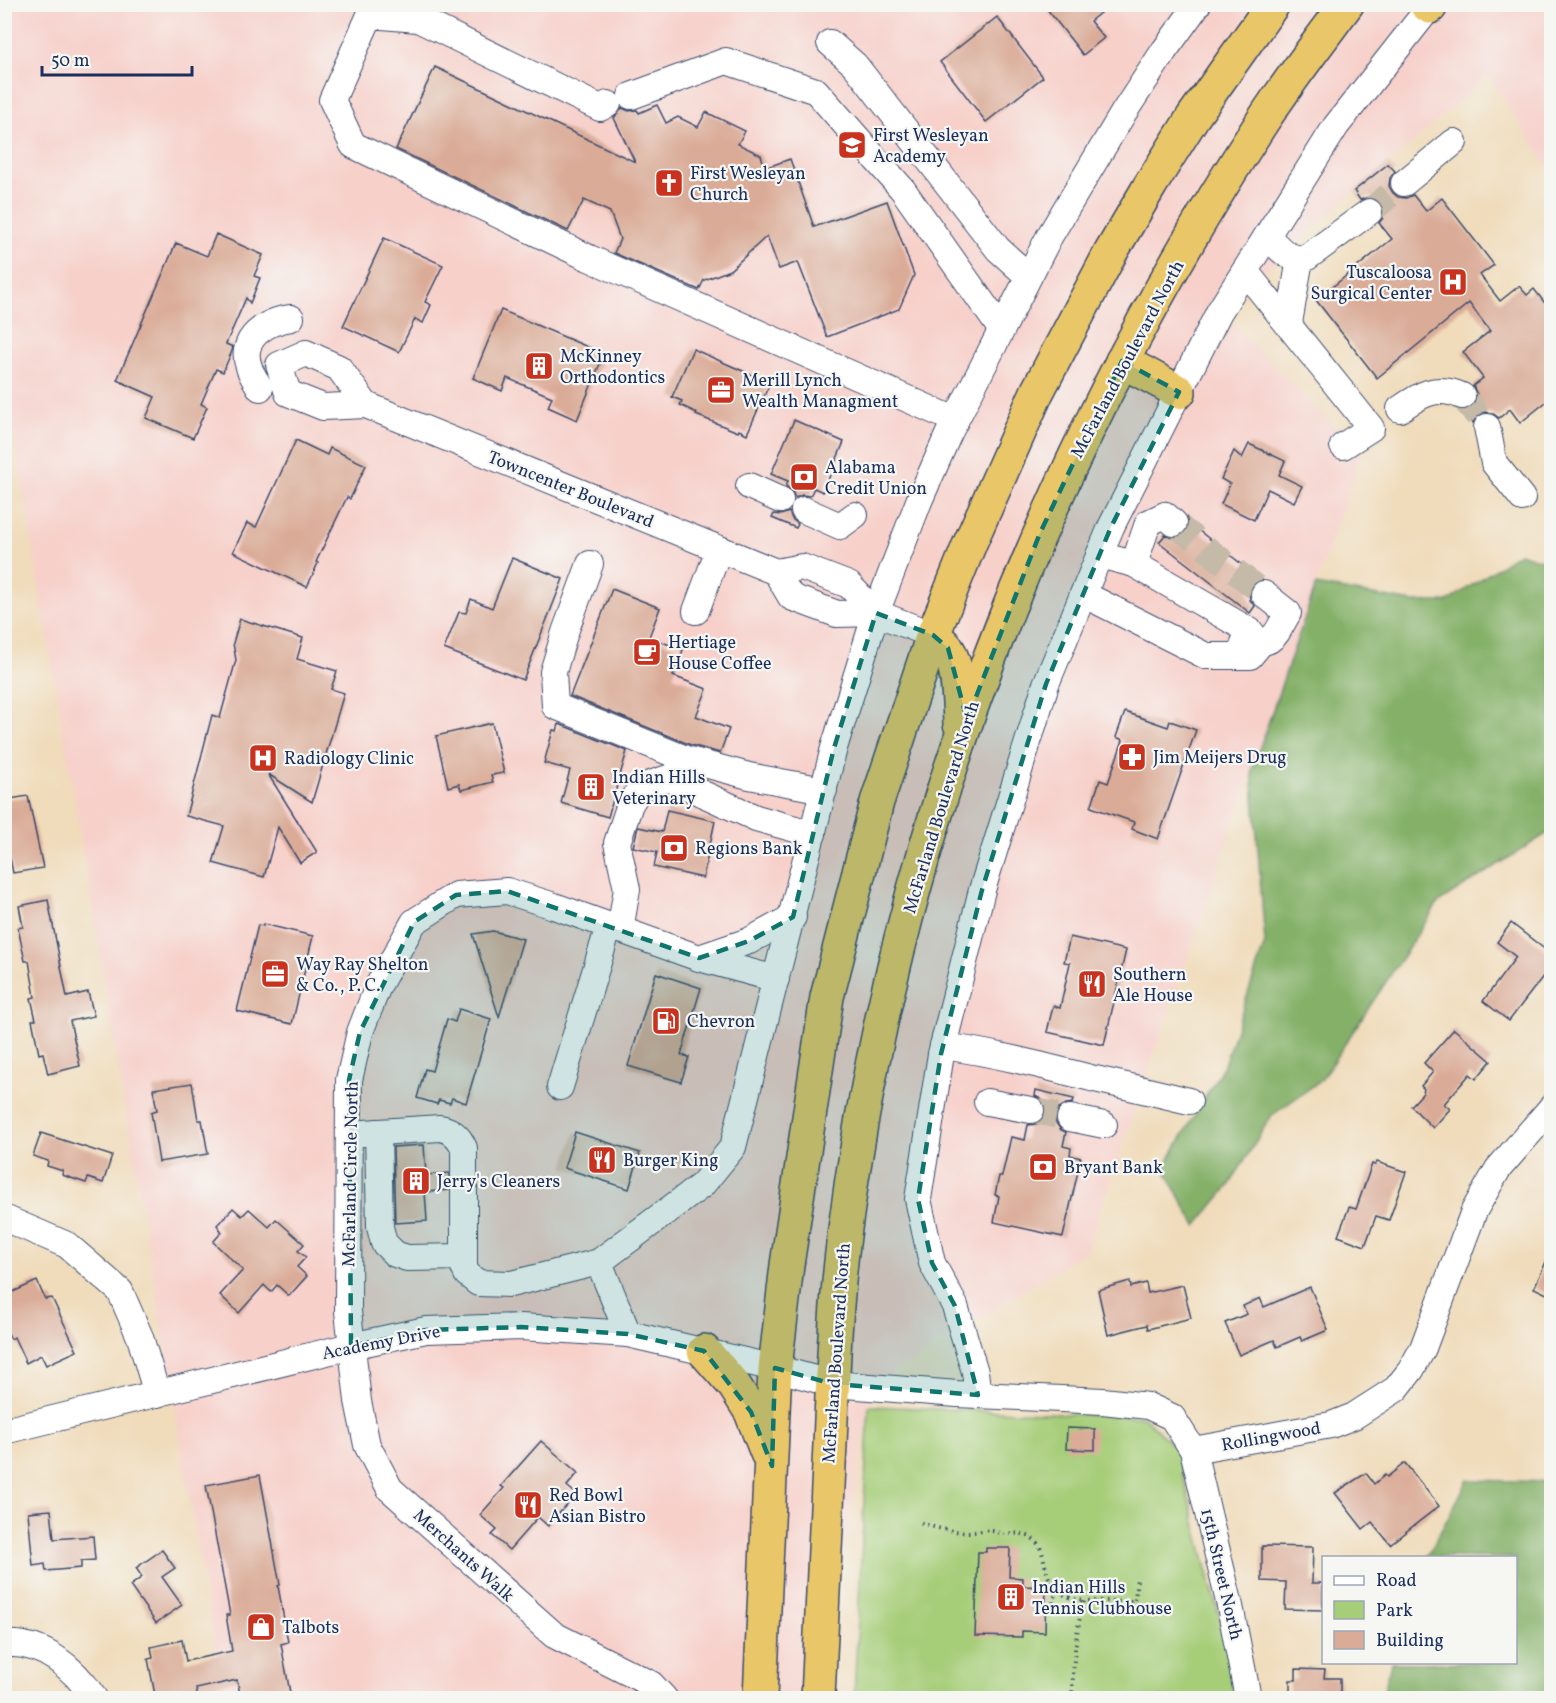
<svg xmlns="http://www.w3.org/2000/svg" width="1556" height="1703" font-family="Vollkorn,serif">
<style>
.built{fill:#f7d0ca}
.green{fill:#a6cd78;stroke:#607e6b;stroke-width:1.5}
.forest{fill:#84b068;stroke:#507063;stroke-width:1.5}
.building{fill:#daac98}
.lines{fill:none;stroke-linecap:round;stroke-linejoin:round}
.minor-tunnel{stroke:#c5b9a8;stroke-width:26;stroke-dasharray:26 13;stroke-linecap:butt}
.minor-casing{stroke:#3b496c;stroke-width:28}
.highway-casing{stroke:#3b496c;stroke-width:36}
.path{stroke:#3b496c;stroke-width:4;stroke-dasharray:1.5 4.5;stroke-linecap:butt}
.minor{stroke:#fff;stroke-width:26}
.highway{stroke:#e9c769;stroke-width:33}
.marked{fill:#0f766e;fill-opacity:0.2;stroke:#0f766e;stroke-width:4.5;stroke-dasharray:12 8;stroke-linejoin:round}
.labels{text-anchor:middle;stroke-width:4.5;stroke-linejoin:round;paint-order:stroke}
.poi-label{font-size:18px;fill:#1b2f5e;stroke:#f6f6f2;text-anchor:start}
.street-label{font-size:18px;fill:#1b2f5e;stroke:#f6f6f2}
</style>
<rect width="100%" height="100%" fill="#f6f6f2"/>
<filter id="ink" filterUnits="userSpaceOnUse"><feTurbulence type="fractalNoise" baseFrequency=".0167" numOctaves="2"/><feDisplacementMap in="SourceGraphic" scale="12" xChannelSelector="R" yChannelSelector="G"/><feConvolveMatrix kernelMatrix="1 2 1 2 8 2 1 2 1" color-interpolation-filters="sRGB"/></filter>
<filter id="wash" filterUnits="userSpaceOnUse"><feTurbulence type="fractalNoise" baseFrequency=".008" numOctaves="4" result="noise"/><feDisplacementMap in="SourceGraphic" scale="24" xChannelSelector="R" yChannelSelector="G"/><feGaussianBlur stdDeviation="1.35" result="paint"/><feColorMatrix in="noise" values="0 0 0 0 0 0 0 0 0 0 0 0 0 0 0 0 0 1.4 0 .05"/><feComposite in="paint" operator="in"/></filter>
<g filter="url(#wash)">
<rect width="100%" height="100%" fill="#f0dbba"/>
<polygon class="built" points="4,5 1551,5 1551,171 1488,76 1388,164 1354,191 1220,312 1361,454 1086,1251 872,1386 820,1698 223,1698 5,380"/>
<polygon class="green" points="869,1406 1144,1417 1176,1449 1227,1647 1235,1698 854,1698"/>
<g class="forest">
<polygon points="1519,553 1551,563 1551,833 1546,834 1438,903 1321,1080 1271,1116 1229,1186 1196,1226 1164,1168 1224,1065 1265,943 1252,770 1316,585 1413,602 1447,602"/>
<polygon points="1468,1480 1551,1482 1551,1698 1382,1698 1391,1663 1516,1662 1516,1558 1427,1557"/>
</g>
<g id="blocks">
<g class="building">
<polygon points="1043,4 1111,4 1090,21 1104,38 1083,55"/>
<polygon points="997,17 1043,77 986,122 940,62"/>
<polygon points="435,67 635,162 614,118 622,108 629,111 637,110 639,113 657,105 666,123 678,117 698,127 706,112 745,131 738,144 761,155 765,168 790,159 814,227 887,201 914,275 899,309 827,337 798,262 779,269 767,236 730,270 704,280 699,290 614,253 620,239 610,212 584,200 568,231 396,149"/>
<polygon points="1388,164 1395,171 1390,178 1389,186 1393,193 1398,197 1406,198 1413,195 1426,211 1442,198 1494,265 1480,275 1500,301 1519,286 1527,295 1534,289 1551,311 1551,398 1520,423 1510,409 1499,418 1492,413 1484,412 1477,416 1473,423 1463,411 1471,408 1476,402 1477,394 1473,386 1483,378 1463,352 1490,331 1469,303 1377,378 1316,300 1392,239 1379,223 1383,218 1384,211 1381,203 1376,199 1368,197 1360,200 1354,191"/>
<polygon points="216,234 263,255 254,276 260,278 250,303 246,298 226,344 233,347 232,351 223,372 216,369 201,404 207,407 193,438 146,418 155,397 117,380 176,243 207,256"/>
<polygon points="384,238 443,265 425,302 431,305 423,323 415,319 399,352 343,326"/>
<polygon points="501,310 604,354 577,420 548,407 552,397 507,378 502,391 473,378"/>
<polygon points="693,349 770,383 747,434 739,430 738,432 696,415 697,413 680,405 682,401 672,397"/>
<polygon points="794,420 844,442 823,492 814,488 810,496 802,495 795,498 792,491 786,486 788,481 771,474"/>
<polygon points="296,440 327,455 330,448 366,465 350,499 347,497 316,562 318,563 307,587 233,552 247,523 256,527"/>
<polygon points="1249,444 1285,461 1279,475 1302,486 1294,502 1268,489 1254,520 1221,504 1230,484 1221,479 1234,451 1242,458"/>
<polygon points="789,512 792,519 798,524 796,528 772,518 774,514 781,515"/>
<polygon points="1189,523 1262,580 1253,584 1249,591 1250,600 1255,606 1250,613 1159,542 1165,535 1172,538 1179,537 1186,532"/>
<polygon points="512,558 563,579 523,680 444,649 459,612 466,613 471,599 492,608"/>
<polygon points="612,589 660,608 649,637 683,650 673,676 707,689 696,716 729,729 720,753 691,745 570,696"/>
<polygon points="240,619 303,638 297,659 337,671 331,689 344,693 312,802 268,774 317,852 300,863 278,827 264,877 213,863 224,826 186,816 212,715 220,718 236,660 233,643"/>
<polygon points="1125,712 1168,727 1170,721 1196,730 1158,839 1132,829 1134,822 1091,807 1100,780 1108,783 1123,740 1116,737"/>
<polygon points="492,723 504,773 491,775 493,782 461,790 459,784 448,787 436,736"/>
<polygon points="559,724 627,751 608,817 561,803 570,770 544,763 553,730 557,731"/>
<polygon points="28,796 43,868 13,873 10,858 7,858 4,848 4,800"/>
<polygon points="667,810 715,821 703,878 654,867 657,852 633,847 638,827 662,832"/>
<polygon points="48,900 67,997 88,992 94,1016 70,1021 80,1066 48,1074 43,1053 39,1054 32,1020 36,1020 31,998 35,997 29,961 25,961 18,928 23,927 19,906"/>
<polygon points="1511,923 1551,954 1551,981 1544,975 1509,1021 1483,1001 1516,957 1497,942"/>
<polygon points="263,924 313,936 292,1024 237,1011 258,925 263,926"/>
<polygon points="493,931 523,939 499,1017 473,934"/>
<polygon points="1070,937 1126,950 1104,1045 1047,1032 1053,1006 1060,1008 1070,963 1064,962"/>
<polygon points="656,973 701,988 681,1055 689,1057 681,1082 628,1066"/>
<polygon points="459,1009 491,1019 466,1103 452,1098 450,1103 439,1100 437,1104 417,1098 425,1069 432,1071 447,1019 455,1022"/>
<polygon points="1454,1029 1491,1061 1476,1079 1470,1074 1444,1104 1450,1109 1433,1128 1411,1106 1423,1093 1424,1089 1421,1086 1433,1072 1424,1063"/>
<polygon points="192,1083 198,1120 202,1120 208,1154 159,1162 151,1112 157,1110 153,1089"/>
<polygon points="1036,1090 1074,1099 1073,1103 1066,1104 1059,1108 1055,1116 1056,1123 1061,1130 1066,1132 1063,1146 1071,1148 1070,1155 1081,1158 1063,1237 994,1222 999,1196 995,1195 999,1176 1002,1176 1011,1137 1025,1140 1028,1125 1037,1124 1042,1120 1046,1113 1045,1104 1041,1099 1035,1096"/>
<polygon points="575,1132 640,1153 629,1189 564,1168"/>
<polygon points="41,1133 112,1156 103,1183 88,1178 86,1183 62,1175 63,1171 47,1166 48,1161 33,1156"/>
<polygon points="424,1145 426,1175 449,1173 449,1190 425,1192 427,1221 395,1223 393,1147"/>
<polygon points="1377,1162 1406,1172 1389,1220 1376,1216 1365,1246 1338,1236 1349,1207 1356,1209 1372,1164 1375,1165"/>
<polygon points="233,1208 242,1216 249,1209 269,1227 276,1219 304,1244 298,1251 306,1257 297,1267 307,1276 289,1296 277,1285 271,1292 264,1285 239,1313 220,1295 243,1270 213,1242 222,1232 217,1225"/>
<polygon points="1551,1251 1551,1296 1534,1288"/>
<polygon points="37,1281 45,1299 52,1298 77,1351 46,1365 41,1355 26,1363 14,1337 11,1339 4,1326 4,1296"/>
<polygon points="1130,1281 1131,1287 1146,1283 1148,1293 1183,1285 1191,1318 1148,1329 1147,1325 1108,1335 1098,1290"/>
<polygon points="1310,1287 1328,1330 1302,1341 1300,1337 1277,1347 1274,1340 1239,1355 1225,1323 1247,1314 1243,1306 1260,1298 1264,1307"/>
<polygon points="1067,1428 1095,1429 1095,1450 1066,1449"/>
<polygon points="541,1441 578,1473 567,1486 576,1494 548,1526 538,1517 509,1550 492,1535 497,1530 480,1515 504,1488 501,1486"/>
<polygon points="1405,1463 1439,1506 1390,1544 1372,1522 1363,1529 1335,1493 1366,1473 1374,1484 1385,1475 1387,1477"/>
<polygon points="260,1475 280,1585 278,1586 288,1642 281,1644 291,1698 241,1698 237,1680 196,1689 198,1698 161,1698 160,1694 155,1695 148,1659 153,1658 151,1647 182,1640 186,1661 232,1651 226,1615 230,1615 206,1485"/>
<polygon points="51,1510 54,1539 93,1536 95,1560 81,1561 81,1568 46,1571 45,1564 33,1566 28,1512"/>
<polygon points="1262,1546 1313,1547 1312,1583 1323,1583 1323,1610 1285,1609 1286,1582 1262,1581"/>
<polygon points="986,1548 1010,1548 1009,1577 1023,1578 1023,1586 1046,1587 1045,1632 1022,1631 1022,1637 975,1636 978,1552 986,1552"/>
<polygon points="162,1550 175,1568 162,1577 182,1605 156,1623 130,1586 142,1577 136,1568"/>
<polygon points="1296,1669 1325,1670 1324,1678 1340,1678 1340,1698 1290,1697 1290,1680 1296,1680"/>
</g>
</g>
</g>
<g filter="url(#ink)">
<use href="#blocks" fill-opacity="0" stroke="#3b496c" stroke-width="1.5"/>
<g class="lines">
<g class="minor-tunnel">
<polyline points="1369,212 1404,183"/>
<polyline points="1462,396 1487,427"/>
<polyline points="1174,523 1264,594"/>
<polyline points="1031,1110 1070,1118"/>
</g>
<g class="minor-casing">
<g id="minor">
<polyline points="830,43 855,65 998,249 1028,276"/>
<polyline points="631,96 726,61 816,91 903,190 1001,329"/>
<polyline points="608,104 600,108 418,19 370,15 332,100 353,145 589,258 955,420"/>
<polyline points="1404,183 1454,142"/>
<path d="M 1267,236 C 1279,248 1288,261 1306,258 L 1369,212"/>
<polyline points="1245,271 1371,428 1343,446"/>
<polyline points="1289,323 1300,259"/>
<polygon points="306,353 339,368 366,405 323,407 288,393 279,365"/>
<path d="M 260,388 C 257,382 251,375 249,367 C 238,338 267,321 291,318"/>
<polyline points="366,405 776,572 802,567 849,585 876,613"/>
<path d="M 1400,409 C 1420,395 1436,384 1462,396"/>
<polyline points="1487,427 1494,463 1522,498"/>
<polyline points="749,486 780,500"/>
<polyline points="804,510 840,526 855,515"/>
<polyline points="1099,555 1134,564 1250,631 1260,644"/>
<polyline points="590,564 565,632 553,672 555,706 686,759 749,776 824,790"/>
<polyline points="1134,564 1148,523 1165,515 1174,523"/>
<polyline points="776,572 791,597 837,614 876,613 933,635"/>
<polyline points="1083,594 1206,656 1250,656 1260,644"/>
<polyline points="696,611 719,549"/>
<path d="M 1244,643 C 1275,645 1274,637 1288,613 L 1264,594"/>
<polyline points="620,930 627,889 617,843 630,804 641,787 668,778 756,818 813,834"/>
<polyline points="699,958 749,941 793,917"/>
<path d="M 943,1046 C 994,1053 1044,1066 1095,1079 C 1126,1086 1157,1093 1189,1101"/>
<polyline points="560,1087 609,926"/>
<polyline points="987,1102 1031,1110"/>
<polyline points="1070,1118 1104,1125"/>
<polyline points="378,1132 380,1227 384,1243 395,1254 407,1258 464,1257"/>
<path d="M 349,1134 L 440,1128 C 452,1130 459,1136 464,1148 L 464,1267 L 467,1274 L 478,1283 L 511,1284 L 599,1262 L 702,1185 L 733,1147 L 834,748 L 876,613 L 919,501 L 949,433 L 1049,237 L 1124,112 L 1164,51 L 1198,4"/>
<polyline points="4,1218 67,1245 120,1291 140,1337 157,1394"/>
<polyline points="599,1262 628,1334"/>
<polyline points="978,1395 975,1372 955,1306 932,1263 918,1199 941,1054 982,890 1046,684 1111,527 1219,312 1336,126 1432,4"/>
<polyline points="4,1431 351,1346 426,1330 521,1327 628,1334 775,1368 833,1384 957,1394 1103,1401 1148,1406 1172,1417 1193,1450 1230,1606 1248,1698"/>
<polyline points="1193,1450 1331,1425 1354,1416 1396,1389 1411,1370 1423,1348 1474,1211 1498,1169 1552,1107"/>
<path d="M 4,1644 C 43,1641 74,1668 94,1698"/>
<polyline points="664,1698 651,1684 554,1635 390,1489 367,1445 358,1401 348,1311 349,1080 360,1032 378,986 414,922 456,895 507,891 554,906 699,958 776,979"/>
</g>
</g>
<g class="highway-casing">
<g id="highway">
<polyline points="1426,4 1430,7"/>
<polyline points="1122,361 1179,392"/>
<path d="M 933,635 C 937,639 944,643 947,648 C 959,665 959,703 960,724"/>
<polyline points="704,1351 734,1385 751,1412 767,1453"/>
<polyline points="760,1698 775,1368 787,1265 827,997 877,802 933,635 970,543 1037,392 1111,252 1151,184 1193,117 1273,4"/>
<path d="M 818,1698 C 822,1614 826,1529 830,1444 C 833,1375 835,1305 844,1236 C 895,839 1044,457 1262,122 C 1288,82 1318,43 1347,4"/>
</g>
</g>
<g class="path">
<path d="M 921,1523 C 938,1529 954,1532 972,1532 C 978,1532 985,1530 991,1531 C 996,1531 1000,1534 1005,1534 C 1012,1534 1020,1532 1028,1536 C 1057,1549 1029,1592 1084,1601"/>
<polyline points="1045,1607 1053,1607 1054,1598 1058,1591"/>
<path d="M 1072,1698 C 1073,1665 1075,1634 1084,1601 L 1135,1601 L 1137,1577"/>
</g>
<use href="#minor" class="minor"/>
<use href="#highway" class="highway"/>
</g>
</g>
<path class="marked" d="M 1122,361 L 1179,392 L 1111,527 L 1046,684 L 982,890 L 941,1054 L 918,1199 L 932,1263 L 955,1306 L 978,1395 L 833,1384 L 775,1368 L 772,1466 L 751,1412 L 704,1351 L 628,1334 L 521,1327 L 426,1330 L 351,1346 L 349,1080 L 360,1032 L 414,922 L 456,895 L 507,891 L 699,958 L 749,941 L 793,917 L 834,748 L 876,613 L 933,635 L 948,648 L 967,720 L 1040,533 Z"/>
<defs>
<g id="school-square" transform="scale(1.5)"><rect x="-9" y="-9" width="18" height="18" rx="4" fill="#c8321e" stroke="#f6f6f2"/><path d="M0-5L7-2L0 1L-7-2ZM-4 1L0 2.5L4 1V4Q0 6-4 4Z" fill="#fff"/></g>
<g id="church-square" transform="scale(1.5)"><rect x="-9" y="-9" width="18" height="18" rx="4" fill="#c8321e" stroke="#f6f6f2"/><path d="M-1.2-6h2.4v3.5h3.3v2.4h-3.3V6h-2.4V-.1h-3.3v-2.4h3.3Z" fill="#fff"/></g>
<g id="hospital-square" transform="scale(1.5)"><rect x="-9" y="-9" width="18" height="18" rx="4" fill="#c8321e" stroke="#f6f6f2"/><path d="M-5-5h3v3.5h4V-5h3V5h-3V1.5h-4V5h-3Z" fill="#fff"/></g>
<g id="building-square" transform="scale(1.5)"><rect x="-9" y="-9" width="18" height="18" rx="4" fill="#c8321e" stroke="#f6f6f2"/><path d="M-4-6H4V6H1V3H-1V6H-4ZM-2.5-4.3h1.7v1.8h-1.7ZM.8-4.3h1.7v1.8H.8ZM-2.5-1h1.7V.8h-1.7ZM.8-1h1.7V.8H.8Z" fill="#fff"/></g>
<g id="office-square" transform="scale(1.5)"><rect x="-9" y="-9" width="18" height="18" rx="4" fill="#c8321e" stroke="#f6f6f2"/><path d="M-6-3h4V-5.5h4V-3h4V5H-6ZM-1-4.5V-3h2v-1.5ZM-6 0V1H6V0Z" fill="#fff"/></g>
<g id="bank-square" transform="scale(1.5)"><rect x="-9" y="-9" width="18" height="18" rx="4" fill="#c8321e" stroke="#f6f6f2"/><path d="M-6-4H6V4H-6ZM0-2.3a2.3 2.3 0 1 0 0 4.6a2.3 2.3 0 1 0 0-4.6Z" fill="#fff"/></g>
<g id="cafe-square" transform="scale(1.5)"><rect x="-9" y="-9" width="18" height="18" rx="4" fill="#c8321e" stroke="#f6f6f2"/><path d="M-5.5-4.5H6V0H3Q3 3.5 0 3.5H-2.5Q-5.5 3.5-5.5 0ZM3-3.2v2h1.7v-2ZM-6 4.5H4V6H-6Z" fill="#fff"/></g>
<g id="pharmacy-square" transform="scale(1.5)"><rect x="-9" y="-9" width="18" height="18" rx="4" fill="#c8321e" stroke="#f6f6f2"/><path d="M-2-6h4v4h4v4h-4v4h-4v-4h-4v-4h4Z" fill="#fff"/></g>
<g id="restaurant-square" transform="scale(1.5)"><rect x="-9" y="-9" width="18" height="18" rx="4" fill="#c8321e" stroke="#f6f6f2"/><path d="M-5-6h1v4h1v-4h1v4h1v-4h1v5L-1.5 .5V6h-2V.5L-5-1ZM5-6V6H3V1.5H1.5Q1.5-4 5-6Z" fill="#fff"/></g>
<g id="fuel-square" transform="scale(1.5)"><rect x="-9" y="-9" width="18" height="18" rx="4" fill="#c8321e" stroke="#f6f6f2"/><path d="M-5.5-6h7V0h2V4h1.3V-2.5L3-4.5l.8-.8L6-3V5H2.5V1h-1V6h-7ZM-4.2-4.7v3.2H.2V-4.7Z" fill="#fff"/></g>
<g id="shop-square" transform="scale(1.5)"><rect x="-9" y="-9" width="18" height="18" rx="4" fill="#c8321e" stroke="#f6f6f2"/><path d="M-5-2.5h2.3a2.7 3.5 0 0 1 5.4 0H5L5.5 6h-11ZM-1.5-2.5h3a1.5 2.3 0 0 0-3 0Z" fill="#fff"/></g>
</defs>
<g fill-rule="evenodd">
<use href="#school-square" x="852" y="145"/>
<use href="#church-square" x="669" y="183"/>
<use href="#hospital-square" x="1453" y="282"/>
<use href="#building-square" x="539" y="366"/>
<use href="#office-square" x="721" y="390"/>
<use href="#bank-square" x="804" y="477"/>
<use href="#cafe-square" x="647" y="652"/>
<use href="#pharmacy-square" x="1132" y="757"/>
<use href="#hospital-square" x="263" y="758"/>
<use href="#building-square" x="591" y="787"/>
<use href="#bank-square" x="674" y="848"/>
<use href="#office-square" x="275" y="974"/>
<use href="#restaurant-square" x="1092" y="984"/>
<use href="#fuel-square" x="666" y="1021"/>
<use href="#restaurant-square" x="602" y="1160"/>
<use href="#bank-square" x="1043" y="1167"/>
<use href="#building-square" x="416" y="1181"/>
<use href="#restaurant-square" x="528" y="1505"/>
<use href="#building-square" x="1011" y="1597"/>
<use href="#shop-square" x="261" y="1627"/>
</g>
<g class="labels">
<g class="poi-label">
<text x="873" y="141">First Wesleyan<tspan x="873" dy="21">Academy</tspan></text>
<text x="690" y="179">First Wesleyan<tspan x="690" dy="21">Church</tspan></text>
<text x="1432" y="278" text-anchor="end">Tuscaloosa<tspan x="1432" dy="21">Surgical Center</tspan></text>
<text x="560" y="362">McKinney<tspan x="560" dy="21">Orthodontics</tspan></text>
<text x="742" y="386">Merill Lynch<tspan x="742" dy="21">Wealth Managment</tspan></text>
<text x="825" y="473">Alabama<tspan x="825" dy="21">Credit Union</tspan></text>
<text x="668" y="648">Hertiage<tspan x="668" dy="21">House Coffee</tspan></text>
<text x="1153" y="763">Jim Meijers Drug</text>
<text x="284" y="764">Radiology Clinic</text>
<text x="612" y="783">Indian Hills<tspan x="612" dy="21">Veterinary</tspan></text>
<text x="695" y="854">Regions Bank</text>
<text x="296" y="970">Way Ray Shelton<tspan x="296" dy="21">&amp; Co., P. C.</tspan></text>
<text x="1113" y="980">Southern<tspan x="1113" dy="21">Ale House</tspan></text>
<text x="687" y="1027">Chevron</text>
<text x="623" y="1166">Burger King</text>
<text x="1064" y="1173">Bryant Bank</text>
<text x="437" y="1187">Jerry's Cleaners</text>
<text x="549" y="1501">Red Bowl<tspan x="549" dy="21">Asian Bistro</tspan></text>
<text x="1032" y="1593">Indian Hills<tspan x="1032" dy="21">Tennis Clubhouse</tspan></text>
<text x="282" y="1633">Talbots</text>
</g>
<g class="street-label">
<text transform="translate(1127 359) rotate(-62)" y="6">McFarland Boulevard North</text>
<text transform="translate(571 489) rotate(22)" y="6">Towncenter Boulevard</text>
<text transform="translate(941 807) rotate(-73)" y="6">McFarland Boulevard North</text>
<text transform="translate(350 1174) rotate(-89)" y="6">McFarland Circle North</text>
<text transform="translate(381 1342) rotate(-11)" y="6">Academy Drive</text>
<text transform="translate(836 1353) rotate(-86)" y="6">McFarland Boulevard North</text>
<text transform="translate(1271 1436) rotate(-10)" y="6">Rollingwood</text>
<text transform="translate(464 1555) rotate(42)" y="6">Merchants Walk</text>
<text transform="translate(1222 1574) rotate(77)" y="6">15th Street North</text>
</g>
</g>
<rect width="1556" height="1703" fill="none" stroke="#f6f6f2" stroke-width="24"/>
<rect x="1322" y="1556" width="195" height="108" fill="#f6f6f2" stroke="#9ea6b7" stroke-width="1.5"/>
<rect x="1334" y="1576" width="30" height="9" fill="#ffffff" stroke="#9ea6b7" stroke-width="1.5"/>
<text x="1376" y="1586" font-size="18" fill="#1b2f5e">Road</text>
<rect x="1334" y="1601" width="30" height="18" fill="#a6cd78" stroke="#9ea6b7" stroke-width="1.5"/>
<text x="1376" y="1616" font-size="18" fill="#1b2f5e">Park</text>
<rect x="1334" y="1631" width="30" height="18" fill="#daac98" stroke="#9ea6b7" stroke-width="1.5"/>
<text x="1376" y="1646" font-size="18" fill="#1b2f5e">Building</text>
<path d="M42 66v9h150v-9" fill="none" stroke="#1b2f5e" stroke-width="3"/>
<text x="51" y="66" font-size="18" fill="#1b2f5e" stroke="#f6f6f2" stroke-width="4.5" paint-order="stroke">50 m</text>
</svg>
